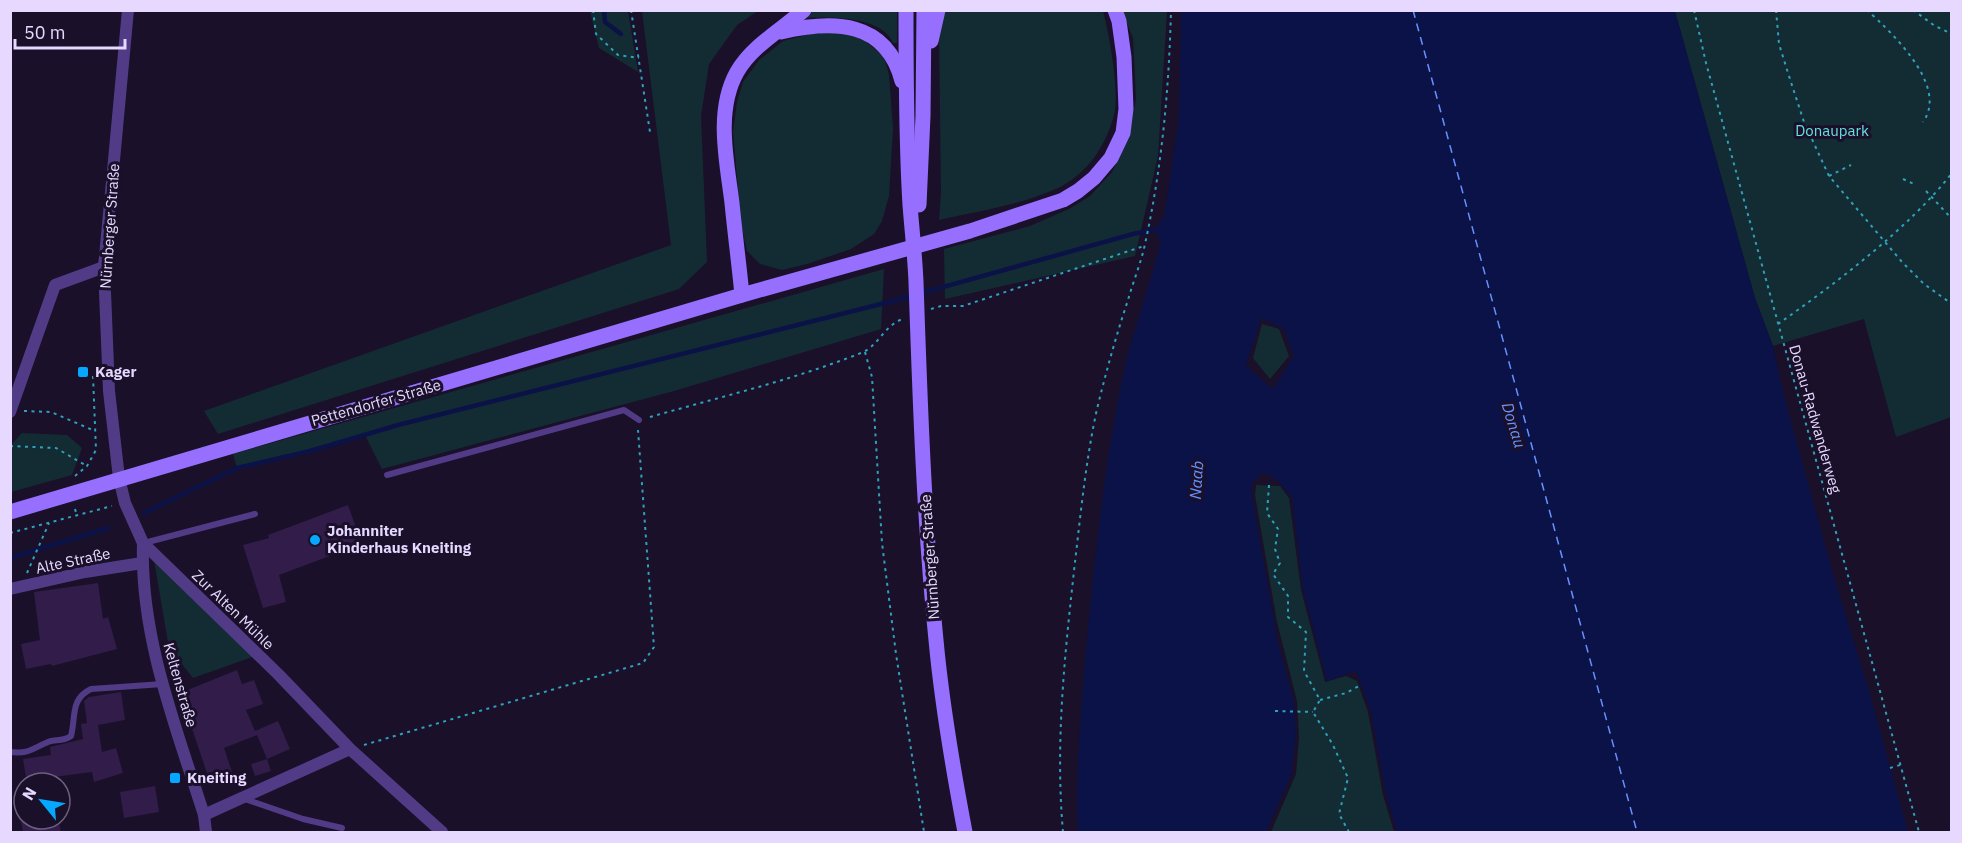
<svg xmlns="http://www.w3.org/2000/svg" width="1962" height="843" font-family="'IBM Plex Sans',sans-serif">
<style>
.green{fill:#132c33}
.water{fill:#0b1247;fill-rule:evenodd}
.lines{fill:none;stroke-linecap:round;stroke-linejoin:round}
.stream{stroke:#0b1247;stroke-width:4.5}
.ferry{stroke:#6692ff;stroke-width:1.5;stroke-dasharray:8 6;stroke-linecap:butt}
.building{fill:#311c4a}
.path{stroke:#30a1bb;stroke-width:2;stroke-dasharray:3 4.5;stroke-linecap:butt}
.lane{stroke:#513b87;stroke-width:6}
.street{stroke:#513b87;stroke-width:12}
.secondary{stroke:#966fff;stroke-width:15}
.poi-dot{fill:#05a8fe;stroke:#1a1029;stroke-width:2}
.labels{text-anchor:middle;stroke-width:6;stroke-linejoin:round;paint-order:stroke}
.park-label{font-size:15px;fill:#63e0e0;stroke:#1a1029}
.street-label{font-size:15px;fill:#e6d8ff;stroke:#1a1029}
.poi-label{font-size:15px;font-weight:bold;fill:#e6d8ff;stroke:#1a1029;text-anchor:start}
.water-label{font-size:16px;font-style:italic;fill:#6692ff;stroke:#1a1029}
</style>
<rect width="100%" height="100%" fill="#1a1029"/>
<g class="green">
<polygon points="590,11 628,11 638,72 599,48"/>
<polygon points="642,11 758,11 737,25 709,64 701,116 707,262 679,289 218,434 204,411 671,245"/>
<path d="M 813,11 L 897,11 L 897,43 L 893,43 C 882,16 830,17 806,18 L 805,15 Z"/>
<path d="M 945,11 L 1103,11 C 1109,34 1120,92 1114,115 C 1106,146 1087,174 1058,188 C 1021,205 978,211 939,220 L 941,193 L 939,30 Z"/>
<polygon points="1122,11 1167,11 1158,156 1135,256 945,299 944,249 1030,226 1069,209 1090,196 1112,172 1129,139 1136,99 1133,38"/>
<polygon points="1675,11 1951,11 1951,417 1896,437 1864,319 1773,346 1755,298"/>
<polygon points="845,32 865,41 884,56 889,75 893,128 889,196 882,221 874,234 851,249 807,264 782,270 760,264 747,251 741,224 733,132 737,102 743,82 759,60 783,41 810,34"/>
<polygon points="884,269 881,329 674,391 382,469 365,435 310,451 237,468 233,454"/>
<polygon points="1262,324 1279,329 1289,356 1270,379 1253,358"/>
<polygon points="22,433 67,435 82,448 72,475 11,492 11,445"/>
<polygon points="1256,485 1280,486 1289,498 1301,590 1325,682 1346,676 1357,681 1368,712 1383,795 1394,832 1271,832 1296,774 1299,738 1297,701 1277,622 1255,495"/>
<polygon points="154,560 255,656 193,678 169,648"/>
</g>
<path class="water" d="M 1181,11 L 1675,11 L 1755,298 L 1773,346 L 1784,396 L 1832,571 L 1869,691 L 1908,832 L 1397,832 L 1386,794 L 1371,712 L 1356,671 L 1327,681 L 1303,590 L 1292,497 L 1277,480 L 1263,472 L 1252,484 L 1252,496 L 1278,642 L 1294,701 L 1296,735 L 1291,776 L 1266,832 L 1078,832 C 1075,772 1081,711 1086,651 C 1095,554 1105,457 1126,362 C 1136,321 1152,281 1161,240 L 1157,236 L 1159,222 L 1164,218 L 1179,119 ZM 1261,318 L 1284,329 L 1294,356 L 1273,389 L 1246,366 Z"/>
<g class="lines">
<g class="stream">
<polyline points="604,10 605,22 621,34"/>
<polyline points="144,513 237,468 310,451 398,425 893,301 1133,234 1158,229"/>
<polyline points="10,558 108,528"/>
</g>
<polyline class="ferry" points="1413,10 1637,832"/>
</g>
<g class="building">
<polygon points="348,505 362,544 279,575 286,602 263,608 243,545 269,538 268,535"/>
<polygon points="98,583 103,619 108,617 117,649 52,666 51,664 26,669 21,644 40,640 34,592"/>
<polygon points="237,670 242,684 254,680 263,704 246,710 255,731 278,721 290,749 267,759 257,735 224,748 233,775 210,782 180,693"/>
<polygon points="121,692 125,720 98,725 102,752 116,748 123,773 94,782 92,772 54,777 54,783 27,783 23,759 51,755 50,747 83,739 81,724 87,723 84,701 89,697"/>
<polygon points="267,759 271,771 255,776 251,764"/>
<polygon points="155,786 159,812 124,818 120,792"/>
<polygon points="33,819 58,819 61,832 23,832 21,821"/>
</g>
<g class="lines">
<g class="path">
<polyline points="593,10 596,34 618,55 639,58"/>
<polyline points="631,10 650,132"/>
<polyline points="1694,10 1706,63 1919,832"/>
<polyline points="1776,10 1779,44 1788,73 1804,122 1829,176 1902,262 1924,284 1952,304"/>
<path d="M 1867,10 C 1892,33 1949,86 1923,122"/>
<polyline points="1913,10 1935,26 1952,34"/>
<polyline points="1829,176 1851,165"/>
<polyline points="1903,179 1914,184"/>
<polyline points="1926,191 1952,219"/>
<polyline points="931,309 941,306 963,306 1144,246"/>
<path d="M 1778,324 C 1835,284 1909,228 1952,173"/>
<polyline points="865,352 872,377 882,543 896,654 924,832"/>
<polyline points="24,411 51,412 95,431"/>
<path d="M 650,417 C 720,397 793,380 861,353 C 878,347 884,325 903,319"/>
<polyline points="10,446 56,448 87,466"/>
<polyline points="75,476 87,466 96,450 93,376"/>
<polyline points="1269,485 1267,513 1278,529 1275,549 1280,563 1273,574 1288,596 1288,617 1306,632 1304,671 1320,700 1313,712 1333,745 1348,778 1339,814 1349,832"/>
<polyline points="75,509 77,516"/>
<polyline points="10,533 112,506"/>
<polyline points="27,573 49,523"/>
<polyline points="1320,700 1346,693 1359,686"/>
<polyline points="1275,711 1313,712"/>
<polyline points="364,745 643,663 654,647 638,430"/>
<polyline points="1890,768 1900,765"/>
<path d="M 1063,832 C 1055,742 1065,652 1075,562 C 1081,511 1086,459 1097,409 C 1106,372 1116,336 1128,300 C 1133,282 1141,263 1145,244 C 1162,167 1169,89 1171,10"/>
</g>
<g class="lane">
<polyline points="387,475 624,410 639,420"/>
<polyline points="144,543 255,514"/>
<path d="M 10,752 C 30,754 31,749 48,742 C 55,739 63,742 71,736 C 76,717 70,699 91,689 L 163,684"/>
<polyline points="242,798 303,819 342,828"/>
</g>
<g class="street">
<polyline points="128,10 104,267 109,391 119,478 125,503 143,543 279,675 350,749 442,832"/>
<polyline points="10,412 55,285 104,267"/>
<path d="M 143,543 C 140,637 176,727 204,815 L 206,832"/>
<polyline points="10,589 85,572 142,563"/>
<polyline points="204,815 350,749"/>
</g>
<g class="secondary">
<path d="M 906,10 C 906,75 906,141 910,205 C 912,231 915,257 916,282 C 920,401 924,521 936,640 C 942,705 953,769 965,832"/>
<path d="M 781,32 C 833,20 886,20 902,81"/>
<polyline points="931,41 938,10"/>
<polyline points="919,205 923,116 924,10"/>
<path d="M 742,295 C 739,264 735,234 732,203 C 727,162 715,111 737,72 C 752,46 781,30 804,10"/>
<polyline points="10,512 742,295 970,231 1063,200 1078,191 1094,178 1111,158 1123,133 1126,109 1124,57 1119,21 1115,10"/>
</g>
</g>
<g class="poi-dot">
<rect x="77" y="366" width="12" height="12" rx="3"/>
<circle cx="315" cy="540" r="6"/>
<rect x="169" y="772" width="12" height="12" rx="3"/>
</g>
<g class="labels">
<g class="park-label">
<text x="1832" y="136">Donaupark</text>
</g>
<g class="street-label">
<text transform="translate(110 226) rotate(-86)" y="5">Nürnberger Straße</text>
<text transform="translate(376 403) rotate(-16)" y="5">Pettendorfer Straße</text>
<text transform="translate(1815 419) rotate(74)" y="5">Donau-Radwanderweg</text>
<text transform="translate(930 557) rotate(-94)" y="5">Nürnberger Straße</text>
<text transform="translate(73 561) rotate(-12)" y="5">Alte Straße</text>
<text transform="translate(233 610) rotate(44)" y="5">Zur Alten Mühle</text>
<text transform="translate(180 685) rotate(74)" y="5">Keltenstraße</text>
</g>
<g class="poi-label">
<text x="95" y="377">Kager</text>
<text x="327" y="536">Johanniter<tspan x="327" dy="17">Kinderhaus Kneiting</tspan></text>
<text x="187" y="783">Kneiting</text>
</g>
<g class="water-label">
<text transform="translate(1514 425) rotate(73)" y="6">Donau</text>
<text transform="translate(1196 480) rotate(-86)" y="6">Naab</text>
</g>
</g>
<rect width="1962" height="843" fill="none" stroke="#e6d8ff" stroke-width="24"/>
<g transform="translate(42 801) rotate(300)"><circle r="28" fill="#1a1029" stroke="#6c607f" stroke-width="1.5"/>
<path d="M0-4.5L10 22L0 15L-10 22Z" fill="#05a8fe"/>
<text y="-9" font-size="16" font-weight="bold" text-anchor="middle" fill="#e6d8ff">N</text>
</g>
<path d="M15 39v9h110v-9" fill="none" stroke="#e6d8ff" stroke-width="3"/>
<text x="24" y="39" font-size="18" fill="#e6d8ff" stroke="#1a1029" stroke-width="4.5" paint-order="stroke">50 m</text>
</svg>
